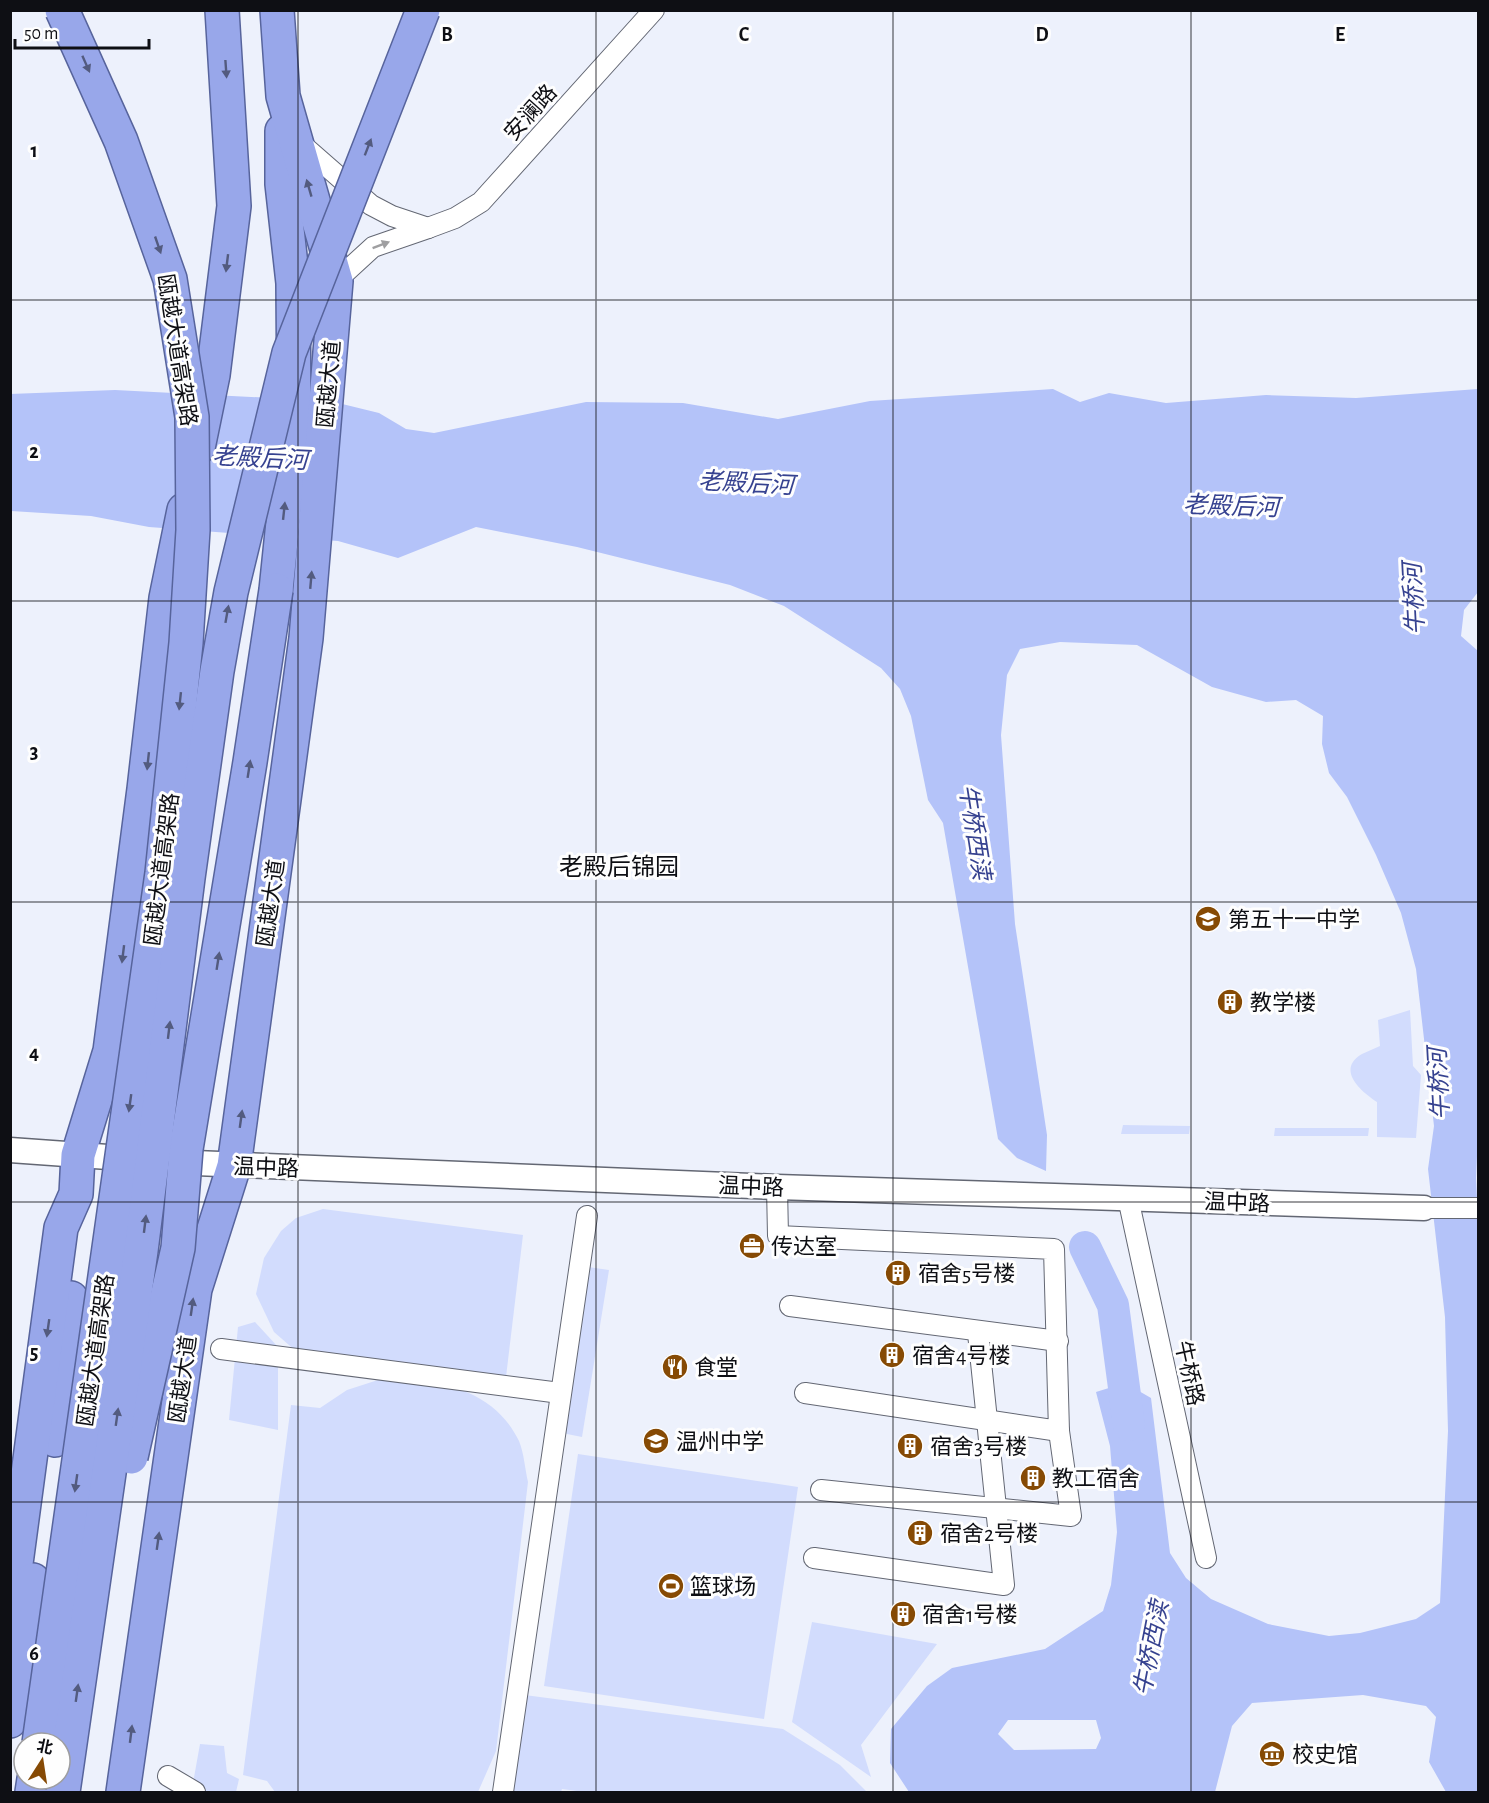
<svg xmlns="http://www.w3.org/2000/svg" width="1489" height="1803" font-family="'Alegreya Sans','Noto Sans SC',sans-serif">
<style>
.green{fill:#d2dcfd}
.water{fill:#b4c3f9;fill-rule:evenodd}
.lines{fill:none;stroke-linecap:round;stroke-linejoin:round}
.river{stroke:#b4c3f9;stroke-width:32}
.minor-casing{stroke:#636773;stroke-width:22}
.tertiary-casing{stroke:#636773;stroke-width:27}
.trunk-casing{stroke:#57649c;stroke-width:36}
.minor{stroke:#fff;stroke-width:20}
.tertiary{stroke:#fff;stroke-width:24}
.trunk{stroke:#98a7ea;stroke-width:33}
.trunk-bridge-casing{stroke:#57649c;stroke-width:36;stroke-linecap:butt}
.trunk-bridge{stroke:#98a7ea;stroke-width:33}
.oneway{fill:#535b7f}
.oneway2{fill:#9f9fa1}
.grid{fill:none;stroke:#0e0f14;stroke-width:1.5;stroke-opacity:0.55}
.labels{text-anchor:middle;stroke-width:6;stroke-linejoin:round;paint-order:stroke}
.street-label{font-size:22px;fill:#0e0f14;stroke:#fefefe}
.poi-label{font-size:22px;fill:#0e0f14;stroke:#fefefe;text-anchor:start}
.water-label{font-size:24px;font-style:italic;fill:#364290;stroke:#fefefe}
.neighbourhood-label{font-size:24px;fill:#0e0f14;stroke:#fefefe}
.grid-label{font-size:20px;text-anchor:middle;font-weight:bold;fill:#0e0f14;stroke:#fefefe;stroke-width:6;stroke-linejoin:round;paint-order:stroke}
</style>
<rect width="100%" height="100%" fill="#edf1fc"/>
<g class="green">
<path d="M 1410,1010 L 1413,1066 L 1421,1075 L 1416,1138 L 1377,1137 L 1377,1102 C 1362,1092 1335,1070 1362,1054 C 1368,1051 1374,1049 1380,1046 L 1378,1020 Z"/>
<polygon points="1123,1125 1190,1126 1189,1134 1121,1134"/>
<polygon points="1275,1128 1369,1128 1368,1136 1274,1136"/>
<polygon points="323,1209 523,1235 506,1377 297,1352 274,1332 256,1294 264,1258 281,1231 296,1218"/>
<polygon points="588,1267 609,1270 582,1437 562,1433"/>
<polygon points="255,1322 278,1347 278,1430 229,1420 238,1327"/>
<path d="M 416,1378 C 459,1386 498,1398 519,1441 C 524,1453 525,1469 528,1482 L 496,1751 L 478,1792 L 275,1792 L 267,1781 L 243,1775 L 291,1405 L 320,1408 L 347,1390 L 378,1380 Z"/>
<polygon points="578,1454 798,1487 764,1719 544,1686"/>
<polygon points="812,1622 937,1644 861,1745 871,1777 792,1722"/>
<polygon points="517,1694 783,1729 840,1765 867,1792 584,1792 562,1789 561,1792 493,1792 505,1782"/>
<polygon points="200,1744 224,1746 227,1773 239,1779 236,1792 207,1792 193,1783"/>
</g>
<path class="water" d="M 1053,389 L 1080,402 L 1109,393 L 1166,403 L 1266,395 L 1356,398 L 1478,389 L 1478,592 L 1464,610 L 1461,636 L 1478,651 L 1478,1135 L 1476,1178 L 1478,1220 L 1478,1792 L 1446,1792 L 1429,1762 L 1436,1717 L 1426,1706 L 1363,1695 L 1252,1703 L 1232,1726 L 1215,1792 L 909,1792 L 890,1763 L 891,1729 L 927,1686 L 952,1668 L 1045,1649 L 1103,1611 L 1111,1585 L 1117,1532 L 1110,1446 L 1096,1392 L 1125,1383 L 1151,1398 L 1170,1553 L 1186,1578 L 1211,1599 L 1268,1624 L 1329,1636 L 1360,1633 L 1416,1619 L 1440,1603 L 1448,1431 L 1445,1317 L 1428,1169 L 1434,1126 L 1416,969 L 1401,913 L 1376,855 L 1347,797 L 1329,773 L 1322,744 L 1323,716 L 1296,700 L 1266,702 L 1212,687 L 1137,645 L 1060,642 L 1020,649 L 1007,675 L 1001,735 L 1015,924 L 1047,1135 L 1046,1171 L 1017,1158 L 998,1139 L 943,823 L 928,800 L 911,716 L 900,689 L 881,668 L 784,606 L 730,585 L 577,547 L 476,527 L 398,558 L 338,541 L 149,527 L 91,516 L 11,511 L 10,394 L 115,390 L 330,401 L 379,413 L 406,429 L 434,433 L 586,402 L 683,403 L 778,419 L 870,401 ZM 1008,1720 L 1096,1720 L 1101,1738 L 1096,1749 L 1014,1750 L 998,1734 Z"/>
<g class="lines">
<polyline class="river" points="1085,1247 1113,1305 1129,1425"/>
<g class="minor-casing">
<g id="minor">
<polyline points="299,142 371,205 392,216 428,228 373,247 336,281"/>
<polyline points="428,228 455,218 481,202 654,10"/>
<polyline points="777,1187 778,1236 1054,1249 1059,1431 805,1393"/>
<polyline points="1128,1198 1206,1558"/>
<polyline points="1424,1208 1478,1208"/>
<polyline points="790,1306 1058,1341"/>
<polyline points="221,1349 560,1393"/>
<polyline points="821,1490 1071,1516 1059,1431"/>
<polyline points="814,1558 1004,1585 978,1333"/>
<polyline points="168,1776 195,1792"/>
<polyline points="503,1792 587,1216"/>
</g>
</g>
<g class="tertiary-casing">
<g id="tertiary">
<polyline points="10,1150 136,1159"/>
<polyline points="171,1162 777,1187 1424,1208"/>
</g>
</g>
<g class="trunk-casing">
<g id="trunk">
<polyline points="198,448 213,375 234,206 222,10"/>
<polyline points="276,590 294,416 293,283 282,184 282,131"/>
<polyline points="55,1440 69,1354 71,1298"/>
<polyline points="10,1608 61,1228 76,1194 78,1155 110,1051 144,789 166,598 184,510"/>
<polyline points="10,1721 33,1580"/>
<polyline points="32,1792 34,1779"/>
<polyline points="123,1792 195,1289 234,1166 306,638 336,281 283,96 277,10"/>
</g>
</g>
<use href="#minor" class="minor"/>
<use href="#tertiary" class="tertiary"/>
<use href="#trunk" class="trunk"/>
<g class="trunk-bridge-casing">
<g id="trunk-bridge">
<polyline points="131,1457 178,1248 186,1149 250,762 276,590"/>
<polyline points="39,1743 162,873 186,643 193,530 192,417 170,279 121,141 62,10"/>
<polyline points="63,1792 141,1251 188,878 217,671 231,592 289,353 423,10"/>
</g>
</g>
<use href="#trunk-bridge" class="trunk-bridge"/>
</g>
<defs><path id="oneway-solid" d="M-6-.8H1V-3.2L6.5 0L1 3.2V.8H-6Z" transform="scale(1.5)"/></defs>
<g class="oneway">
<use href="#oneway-solid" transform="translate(86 64) rotate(66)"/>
<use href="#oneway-solid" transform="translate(226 69) rotate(86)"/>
<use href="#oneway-solid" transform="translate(368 147) rotate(-69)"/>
<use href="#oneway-solid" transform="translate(309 188) rotate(-106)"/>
<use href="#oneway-solid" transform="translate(158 245) rotate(71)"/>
<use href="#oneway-solid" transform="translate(227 263) rotate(97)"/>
<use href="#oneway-solid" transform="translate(284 511) rotate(-84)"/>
<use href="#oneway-solid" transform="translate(311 580) rotate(-85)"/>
<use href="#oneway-solid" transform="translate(227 614) rotate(-80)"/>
<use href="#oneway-solid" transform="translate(180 701) rotate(96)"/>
<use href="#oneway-solid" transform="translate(148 761) rotate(96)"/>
<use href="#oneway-solid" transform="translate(249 769) rotate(-81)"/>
<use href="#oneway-solid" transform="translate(123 954) rotate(97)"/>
<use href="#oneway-solid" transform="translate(218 961) rotate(-81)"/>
<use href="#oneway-solid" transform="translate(169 1030) rotate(-83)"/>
<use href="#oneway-solid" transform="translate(130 1103) rotate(98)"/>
<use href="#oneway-solid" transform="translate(241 1119) rotate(-82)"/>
<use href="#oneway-solid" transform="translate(145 1224) rotate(-83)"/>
<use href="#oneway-solid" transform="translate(192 1307) rotate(-82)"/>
<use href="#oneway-solid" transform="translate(48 1328) rotate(98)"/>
<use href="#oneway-solid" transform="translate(117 1417) rotate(-82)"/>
<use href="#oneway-solid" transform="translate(76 1483) rotate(98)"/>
<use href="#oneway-solid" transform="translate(158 1541) rotate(-82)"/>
<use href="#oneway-solid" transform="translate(77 1693) rotate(-82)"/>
<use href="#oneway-solid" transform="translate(131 1734) rotate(-83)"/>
</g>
<use class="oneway2" href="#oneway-solid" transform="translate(381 245) rotate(-21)"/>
<path class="grid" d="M 298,10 L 298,1792M 596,10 L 596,1792M 893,10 L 893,1792M 1191,10 L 1191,1792M 10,300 L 1478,300M 10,601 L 1478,601M 10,902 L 1478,902M 10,1202 L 1478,1202M 10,1502 L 1478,1502"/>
<defs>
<g id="school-disc" transform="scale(1.35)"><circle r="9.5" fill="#864a04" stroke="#fefefe"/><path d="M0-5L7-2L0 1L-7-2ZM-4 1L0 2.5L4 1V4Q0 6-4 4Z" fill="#fff"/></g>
<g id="building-disc" transform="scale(1.35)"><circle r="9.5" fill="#864a04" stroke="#fefefe"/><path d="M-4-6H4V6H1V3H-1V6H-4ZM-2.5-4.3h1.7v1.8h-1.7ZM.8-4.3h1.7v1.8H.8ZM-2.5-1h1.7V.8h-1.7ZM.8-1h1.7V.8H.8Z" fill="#fff"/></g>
<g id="office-disc" transform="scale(1.35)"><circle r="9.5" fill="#864a04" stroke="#fefefe"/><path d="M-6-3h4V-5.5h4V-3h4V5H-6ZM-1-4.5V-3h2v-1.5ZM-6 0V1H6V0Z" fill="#fff"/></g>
<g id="restaurant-disc" transform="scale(1.35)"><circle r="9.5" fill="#864a04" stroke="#fefefe"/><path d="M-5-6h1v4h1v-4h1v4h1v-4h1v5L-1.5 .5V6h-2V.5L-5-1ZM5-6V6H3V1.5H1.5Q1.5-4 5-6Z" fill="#fff"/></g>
<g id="stadium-disc" transform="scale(1.35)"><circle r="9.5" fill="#864a04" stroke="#fefefe"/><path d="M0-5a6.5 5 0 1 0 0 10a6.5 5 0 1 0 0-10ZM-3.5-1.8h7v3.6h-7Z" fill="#fff"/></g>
<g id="museum-disc" transform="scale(1.35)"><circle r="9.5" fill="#864a04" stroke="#fefefe"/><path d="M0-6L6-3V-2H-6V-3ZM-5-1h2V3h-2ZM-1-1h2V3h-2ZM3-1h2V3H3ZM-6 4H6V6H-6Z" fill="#fff"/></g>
</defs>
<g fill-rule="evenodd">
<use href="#school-disc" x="1208" y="919"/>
<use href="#building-disc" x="1230" y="1002"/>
<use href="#office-disc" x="752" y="1246"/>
<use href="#building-disc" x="898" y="1273"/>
<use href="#building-disc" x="892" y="1355"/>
<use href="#restaurant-disc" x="675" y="1367"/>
<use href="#school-disc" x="656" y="1441"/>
<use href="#building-disc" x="910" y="1446"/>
<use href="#building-disc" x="1033" y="1478"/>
<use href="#building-disc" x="920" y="1533"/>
<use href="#stadium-disc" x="671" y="1586"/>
<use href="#building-disc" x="903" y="1614"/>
<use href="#museum-disc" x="1272" y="1754"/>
</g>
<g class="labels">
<g class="street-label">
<text transform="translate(530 112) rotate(-48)" y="8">安澜路</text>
<text transform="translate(178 350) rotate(81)" y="8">瓯越大道高架路</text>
<text transform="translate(328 384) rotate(-85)" y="8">瓯越大道</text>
<text transform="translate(161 869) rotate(-83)" y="8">瓯越大道高架路</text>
<text transform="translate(270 903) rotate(-82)" y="8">瓯越大道</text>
<text transform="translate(266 1167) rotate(2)" y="8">温中路</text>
<text transform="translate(751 1186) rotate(2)" y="8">温中路</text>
<text transform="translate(1237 1202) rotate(2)" y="8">温中路</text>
<text transform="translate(95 1350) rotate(-82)" y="8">瓯越大道高架路</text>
<text transform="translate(1190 1373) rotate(78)" y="8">牛桥路</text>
<text transform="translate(182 1379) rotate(-82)" y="8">瓯越大道</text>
</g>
<g class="poi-label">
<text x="1228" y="927">第五十一中学</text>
<text x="1250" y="1010">教学楼</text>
<text x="771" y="1254">传达室</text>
<text x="918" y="1281">宿舍5号楼</text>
<text x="912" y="1363">宿舍4号楼</text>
<text x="694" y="1375">食堂</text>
<text x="676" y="1449">温州中学</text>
<text x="930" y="1454">宿舍3号楼</text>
<text x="1052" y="1486">教工宿舍</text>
<text x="940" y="1541">宿舍2号楼</text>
<text x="690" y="1594">篮球场</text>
<text x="922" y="1622">宿舍1号楼</text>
<text x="1292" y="1762">校史馆</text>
</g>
<g class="water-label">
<text transform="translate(260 458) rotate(3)" y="8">老殿后河</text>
<text transform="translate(746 483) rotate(3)" y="8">老殿后河</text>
<text transform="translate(1231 506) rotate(2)" y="8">老殿后河</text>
<text transform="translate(1414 599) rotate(-93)" y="8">牛桥河</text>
<text transform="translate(975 832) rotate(81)" y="8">牛桥西渎</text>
<text transform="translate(1439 1084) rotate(-93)" y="8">牛桥河</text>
<text transform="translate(1151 1648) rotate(-79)" y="8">牛桥西渎</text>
</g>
<g class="neighbourhood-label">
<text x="619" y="875">老殿后锦园</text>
</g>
</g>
<g class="grid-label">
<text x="447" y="41">B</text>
<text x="744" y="41">C</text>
<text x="1042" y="41">D</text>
<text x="1340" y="41">E</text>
<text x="34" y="157">1</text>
<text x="34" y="458">2</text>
<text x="34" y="758">3</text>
<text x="34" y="1059">4</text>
<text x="34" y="1359">5</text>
<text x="34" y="1660">6</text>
</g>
<rect width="1489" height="1803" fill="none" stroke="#0e0f14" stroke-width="24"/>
<g transform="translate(42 1761) rotate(12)"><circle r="28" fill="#fefefe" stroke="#9e9ea0" stroke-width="1.5"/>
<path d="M0-4.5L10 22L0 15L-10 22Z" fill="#864a04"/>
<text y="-9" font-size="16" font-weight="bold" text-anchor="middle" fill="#0e0f14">北</text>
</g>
<path d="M15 39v9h134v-9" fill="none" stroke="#0e0f14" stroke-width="3"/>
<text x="24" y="39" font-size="18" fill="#0e0f14" stroke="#fefefe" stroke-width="4.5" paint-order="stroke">50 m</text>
</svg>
